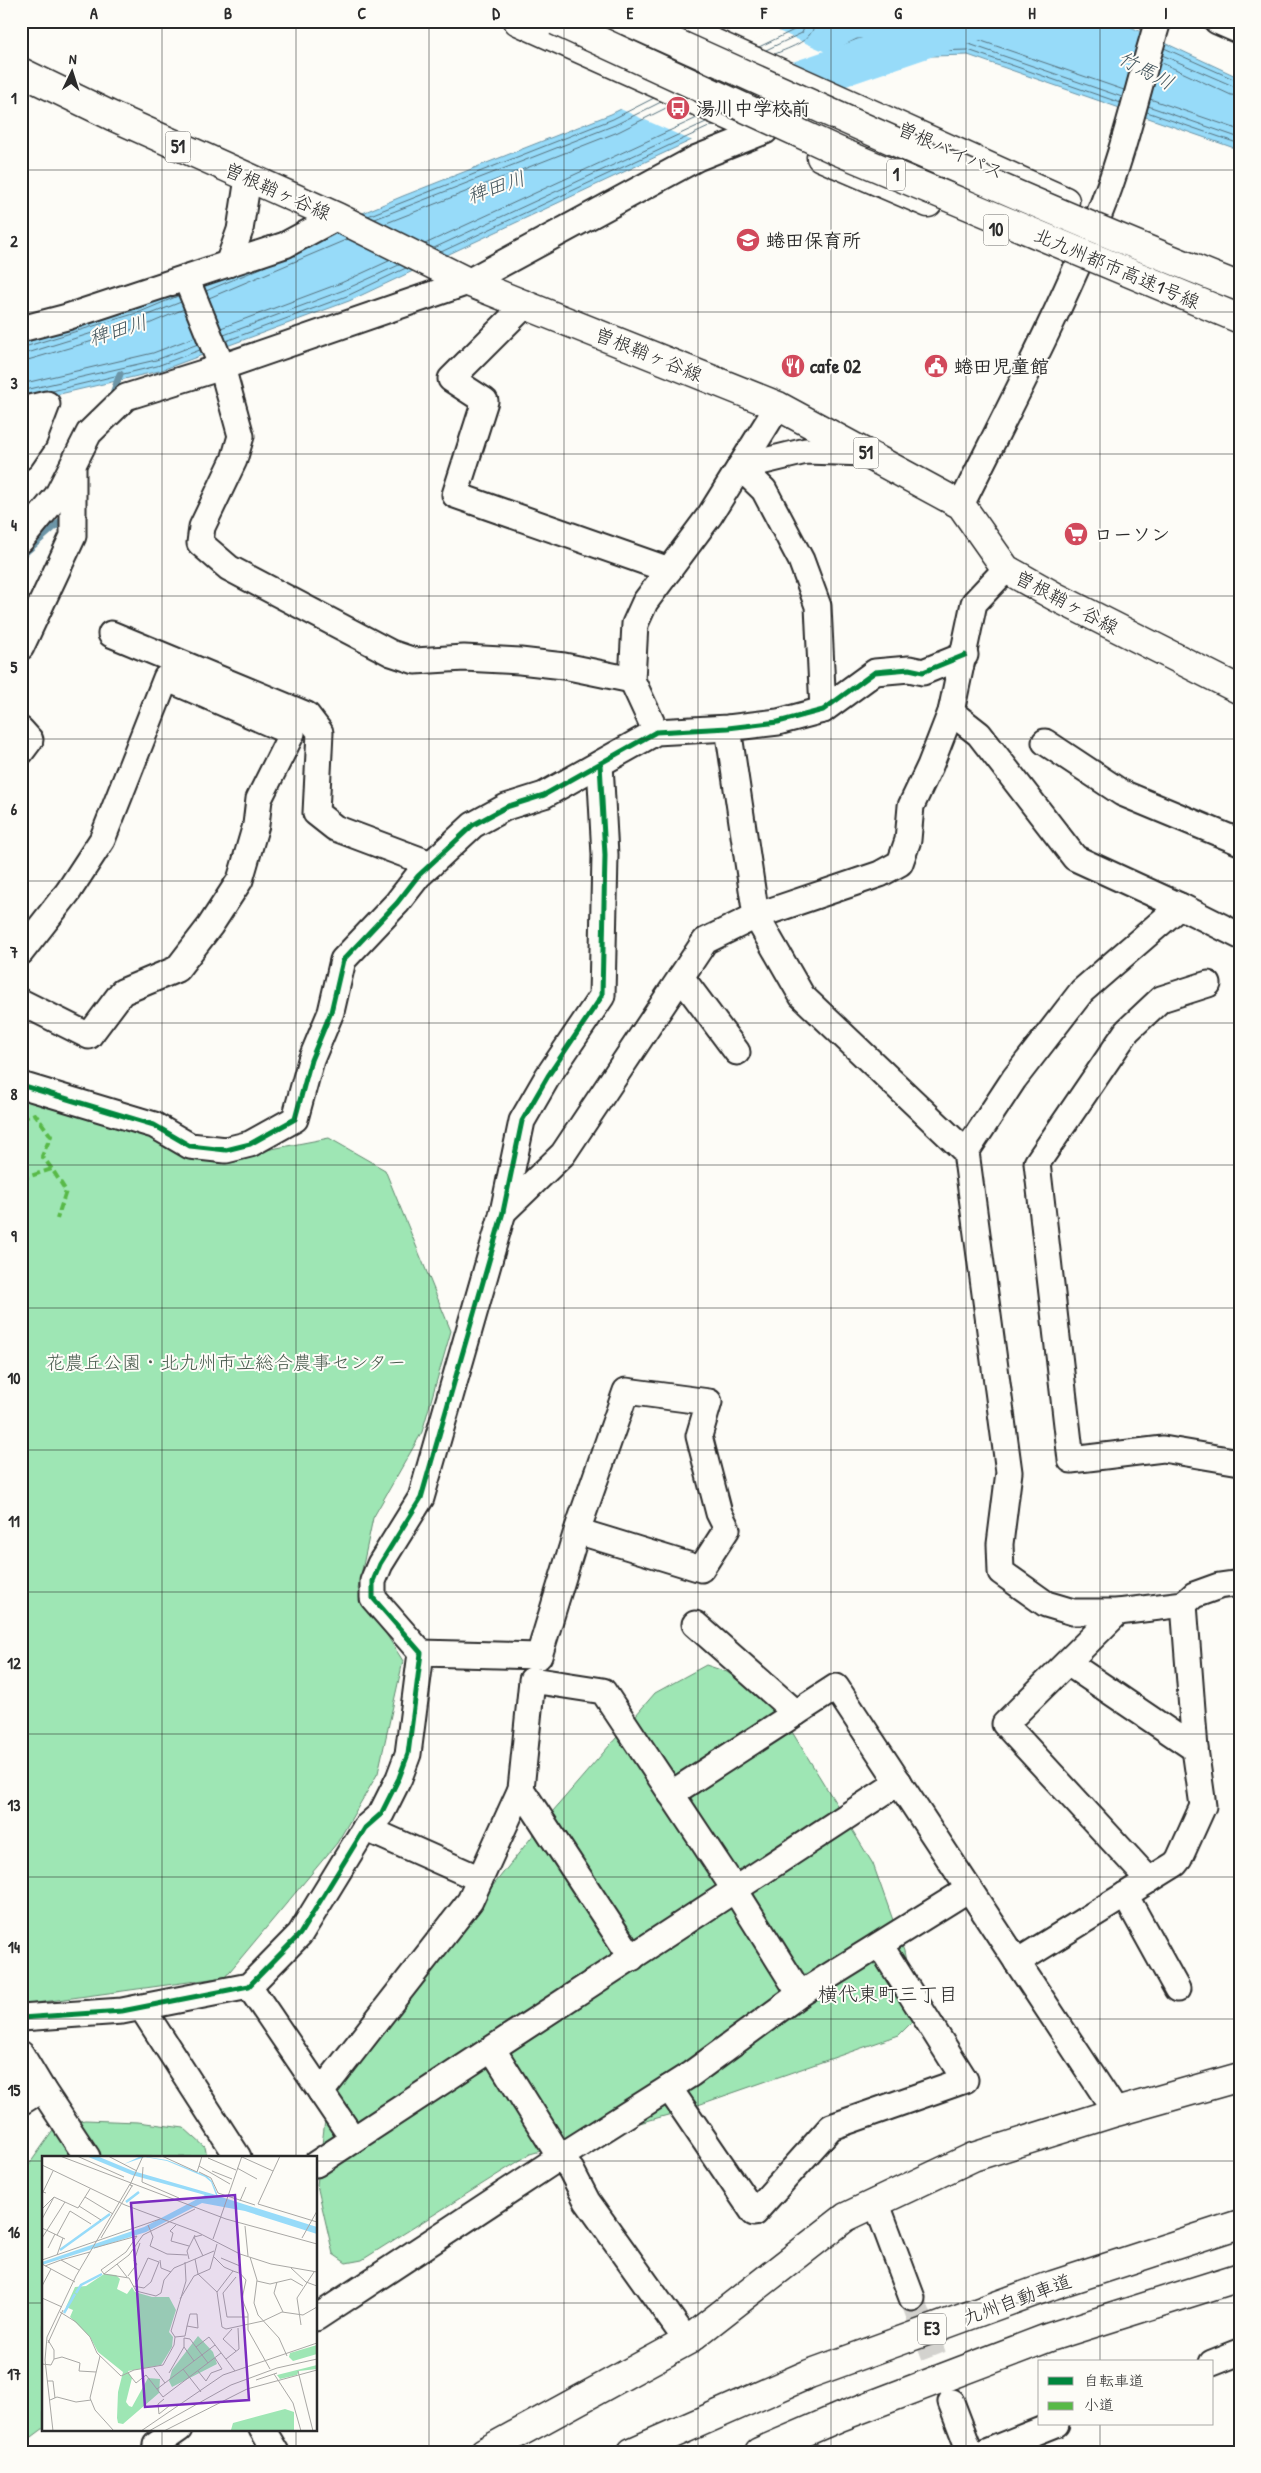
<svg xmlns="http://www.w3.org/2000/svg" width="1261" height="2473" font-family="'Patrick Hand','Klee One',sans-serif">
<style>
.green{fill:#9ee6b4;stroke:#648870}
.water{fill:#97dbf9;stroke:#6c95a7}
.pier{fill:#fdfcf7}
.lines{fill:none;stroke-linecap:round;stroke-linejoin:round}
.shore{stroke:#56717d;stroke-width:1}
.stream{stroke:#6c95a7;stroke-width:7}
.river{stroke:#97dbf9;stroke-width:40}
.street-tunnel{stroke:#d3d2ce;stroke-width:25;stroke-dasharray:25 12;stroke-linecap:butt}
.street-casing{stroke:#2b2b2b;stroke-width:29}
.secondary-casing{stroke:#2b2b2b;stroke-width:31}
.primary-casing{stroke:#2b2b2b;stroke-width:31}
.highway-casing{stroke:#2b2b2b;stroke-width:31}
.street{stroke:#fdfcf7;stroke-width:25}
.secondary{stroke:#fdfcf7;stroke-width:28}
.primary{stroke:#fdfcf7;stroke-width:28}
.highway{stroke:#fdfcf7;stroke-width:28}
.highway-bridge-casing{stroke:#2b2b2b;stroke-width:31;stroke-linecap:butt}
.highway-bridge{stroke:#fdfcf7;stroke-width:28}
.quiet{stroke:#58b947;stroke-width:4;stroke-dasharray:8 4;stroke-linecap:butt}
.cycleway-casing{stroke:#fdfcf7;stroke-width:8}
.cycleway{stroke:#00873e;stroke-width:5}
.grid{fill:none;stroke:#2b2b2b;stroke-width:1;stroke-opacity:0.55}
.labels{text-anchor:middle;stroke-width:4;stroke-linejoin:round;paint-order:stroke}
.shield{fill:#fdfcf7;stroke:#6a6a68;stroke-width:1}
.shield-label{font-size:18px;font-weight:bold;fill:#2b2b2b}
.poi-label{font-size:19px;font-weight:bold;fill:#2b2b2b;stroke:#fdfcf7;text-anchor:start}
.street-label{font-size:19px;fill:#2b2b2b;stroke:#fdfcf7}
.park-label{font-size:19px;fill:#485a4d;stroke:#fdfcf7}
.water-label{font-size:20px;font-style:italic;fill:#46575e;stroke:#fdfcf7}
.neighbourhood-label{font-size:20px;fill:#2b2b2b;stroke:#fdfcf7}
.inset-river{fill:none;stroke:#97dbf9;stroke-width:2.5}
.inset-road{fill:none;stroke:#a9a8a5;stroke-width:1}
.view{fill:#7b2cbf;fill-opacity:0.15;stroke:#7b2cbf;stroke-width:2.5}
.inset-edge{fill:none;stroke:#2b2b2b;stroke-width:2.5}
.neatline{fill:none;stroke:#2b2b2b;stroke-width:2}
.grid-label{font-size:16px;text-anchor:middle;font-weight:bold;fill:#2b2b2b}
</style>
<rect width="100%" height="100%" fill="#fdfcf7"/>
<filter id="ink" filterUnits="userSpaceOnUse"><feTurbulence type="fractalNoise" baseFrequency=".02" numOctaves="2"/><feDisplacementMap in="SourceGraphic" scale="10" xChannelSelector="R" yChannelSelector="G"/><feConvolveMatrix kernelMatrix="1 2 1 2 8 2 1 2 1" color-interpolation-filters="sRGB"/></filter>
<g filter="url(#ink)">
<g class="green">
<polygon points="21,1088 235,1156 329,1138 385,1170 451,1331 422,1432 373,1518 358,1589 403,1661 378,1773 337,1843 225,1977 21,2005"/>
<polygon points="706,1665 727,1672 778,1709 873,1864 904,1951 915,2007 911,2023 899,2035 675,2113 530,2154 362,2260 346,2263 333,2254 317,2185 326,2112 356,2058 546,1819 655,1693"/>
<polygon points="85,2120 138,2122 184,2128 205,2147 207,2157 44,2157 44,2428 21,2445 21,2176 57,2125"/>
</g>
<polygon class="water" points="800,21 1118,21 1240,78 1240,150 968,55 861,58 711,131 349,301 159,371 21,403 21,344 138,308 403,196 611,114"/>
<polygon class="pier" points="776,30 853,64 695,142 618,108"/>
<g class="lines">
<g class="shore">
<polyline points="759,47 798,28 801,21"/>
<polyline points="1164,48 1240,82"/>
<polyline points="766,50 802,33 807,21"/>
<path d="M 775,54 C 791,47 814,41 815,21"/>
<polyline points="1162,55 1240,89"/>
<polyline points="1160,62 1231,95 1240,96"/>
<polyline points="801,66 857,39 970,37 1124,90"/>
<polyline points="810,70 859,47 969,44 1122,97"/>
<polyline points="818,73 860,53 968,50 1121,103"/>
<polyline points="1150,99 1240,130"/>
<polyline points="1148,106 1240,138"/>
<polyline points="1147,112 1240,144"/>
<polyline points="368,216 613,119 654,98"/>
<polyline points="375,219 615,125 661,102"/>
<polyline points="384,224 618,132 670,106"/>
<polyline points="425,244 697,118"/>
<polyline points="434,248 706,122"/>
<polyline points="441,252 713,125"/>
<polyline points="206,291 266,266"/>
<polyline points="209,298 348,239"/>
<polyline points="221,328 341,283 391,260"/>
<polyline points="224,335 344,290 399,265"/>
<polyline points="226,341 347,296 406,268"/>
<polyline points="21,348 140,312 178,296"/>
<polyline points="21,355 141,318 181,302"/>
<polyline points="21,362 144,326 184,309"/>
<polyline points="21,384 153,353 195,337"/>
<polyline points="21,391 156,360 198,344"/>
<polyline points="52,391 157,366 200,350"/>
</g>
<g class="stream">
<polyline points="111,399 120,374"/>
<polyline points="21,556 62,520 65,513"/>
</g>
<polyline class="river" points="793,83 974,21"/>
<polyline class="street-tunnel" points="912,2298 949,2396"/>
<g class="street-casing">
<g id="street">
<polyline points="1217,21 1240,31"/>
<polyline points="228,264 240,230 248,178"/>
<polyline points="186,278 222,367 241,436 234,460 202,527 200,543 229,568 391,653 415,661 464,658 520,661 564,666 632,680"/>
<polyline points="526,304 451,379 485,401 455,495 669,570"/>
<polyline points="21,329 67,317 285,245 337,217"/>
<polyline points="21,410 47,404 34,438 21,457"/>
<polyline points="740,467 764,490 801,560 818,606 823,710"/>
<polyline points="740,467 806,451 866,453"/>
<path d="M 961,505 C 1008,410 1058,316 1098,217 C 1124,154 1138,86 1158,21"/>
<polyline points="21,540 57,496 89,433 126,397 222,367 468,282 697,158 765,131"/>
<polyline points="111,634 307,715 320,732 316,813 335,828 431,864"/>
<polyline points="21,647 73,536 73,469"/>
<polyline points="951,712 979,734 1075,858 1180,906"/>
<polyline points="728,728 756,916 802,996 966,1152"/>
<polyline points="21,730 30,740 21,752"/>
<polyline points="656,732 632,680 635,624 645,602 710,515 778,406"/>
<polyline points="1045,742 1122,793 1240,842"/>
<polyline points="1240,936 1180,906 1082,991 1014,1079 966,1152 1009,1472 1000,1544 1001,1572 1046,1604 1073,1612 1118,1612 1184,1604 1194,1595 1219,1586 1240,1583"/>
<polyline points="21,952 68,892 102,840 166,678 292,733 259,799 256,825 240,880 210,926 177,969 122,992 89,1036 21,1002"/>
<polyline points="681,977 737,1052"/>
<polyline points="1208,984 1161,999 1127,1031 1037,1163 1071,1460 1163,1449 1240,1462"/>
<polyline points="21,1085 154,1125 190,1146 226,1150 250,1144 295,1119 311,1060 331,1012 343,960 397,903 418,876 473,825 506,807 544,795 656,732 728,728 778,722 823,710 875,672 909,669 923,672 965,655"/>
<polyline points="503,1212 563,1154 705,941 756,916 880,874 900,863 908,840 911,806 930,766 951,712 974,603 1006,569"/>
<polyline points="1118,1612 1005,1724 1149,1880"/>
<polyline points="695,1624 796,1713"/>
<polyline points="421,1653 539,1656 577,1531 701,1569 727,1529 719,1513 699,1436 709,1402 626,1391 577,1531"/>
<polyline points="1068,1663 1195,1749"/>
<polyline points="521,1789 532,1680 603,1691 735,1890 800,1994"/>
<polyline points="671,1794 836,1687 1116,2112"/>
<polyline points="365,1828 480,1879"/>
<polyline points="1125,1895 1177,1989"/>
<polyline points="1017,1962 1175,1864 1179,1859 1203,1806 1195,1749 1184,1604"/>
<polyline points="249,1986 353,2139"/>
<polyline points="142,2008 238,2157"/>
<polyline points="21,2018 122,2011 249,1986 300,1934 365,1828 381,1814 399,1778 408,1754 421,1653 373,1598 373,1581 380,1564 421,1498 503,1212 522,1121 548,1076 602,996 605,855 600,764"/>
<polyline points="493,2050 560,2157 571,2170 587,2201 687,2341"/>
<polyline points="21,2054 42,2089"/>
<polyline points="669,2088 754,2213 831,2127 965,2080 880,1945"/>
<polyline points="321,2092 470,1901 521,1789 632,1958"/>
<polyline points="21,2102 42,2089 87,2157"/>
<polyline points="316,2164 899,1782"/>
<polyline points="876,2202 912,2298"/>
<polyline points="316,2318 560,2157 691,2074 800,1994 969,1889"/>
<polyline points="1212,2363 1240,2352"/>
<polyline points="951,2402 970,2452"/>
<polyline points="262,2429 276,2452"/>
<polyline points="155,2452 156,2445 179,2429"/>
<polyline points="986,2452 1056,2424"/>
</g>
</g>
<g class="secondary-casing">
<polyline id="secondary" points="484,2452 687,2341 846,2217 973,2157 1116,2112 1240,2077"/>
</g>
<g class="primary-casing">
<polyline id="primary" points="21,72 112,116 337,217 468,282 778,406 961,505 1006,569 1056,597 1240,690"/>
</g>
<g class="highway-casing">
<g id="highway">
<polyline points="518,21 741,121"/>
<polyline points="665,21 1065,201"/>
<polyline points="821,157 928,203"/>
<polyline points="632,2452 809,2374 1053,2285 1240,2224"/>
<polyline points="759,2452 840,2417 1050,2337 1240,2277"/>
</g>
</g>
<use href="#street" class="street"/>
<use href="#secondary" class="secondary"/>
<use href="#primary" class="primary"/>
<use href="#highway" class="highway"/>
<g class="highway-bridge-casing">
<g id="highway-bridge">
<polyline points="556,21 838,151 1240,319"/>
<path d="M 627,21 C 830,113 1033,205 1240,287"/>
</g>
</g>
<use href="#highway-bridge" class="highway-bridge"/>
<g class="quiet">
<polyline points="21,1119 35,1114 51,1136 42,1156 52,1169"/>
<polyline points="21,1179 52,1169 66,1191 57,1219"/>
</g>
<g class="cycleway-casing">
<g id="cycleway">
<polyline points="21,1085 154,1125 190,1146 226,1150 250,1144 295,1119 311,1060 331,1012 343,960 397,903 418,876 473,825 506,807 544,795 656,732 728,728 778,722 823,710 875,672 909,669 923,672 965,655"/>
<polyline points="21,2018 122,2011 249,1986 300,1934 365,1828 381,1814 399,1778 408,1754 421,1653 373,1598 373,1581 380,1564 421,1498 503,1212 522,1121 548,1076 602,996 605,855 600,764"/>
</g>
</g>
<use href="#cycleway" class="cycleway"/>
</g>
</g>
<path class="grid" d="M 162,21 L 162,2157M 296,21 L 296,2157M 429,21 L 429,2452M 564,21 L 564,2452M 698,21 L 698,2452M 831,21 L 831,2452M 966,21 L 966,2452M 1100,21 L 1100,2362M 21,170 L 1240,170M 21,312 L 1240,312M 21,454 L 1240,454M 21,596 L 1240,596M 21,739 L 1240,739M 21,881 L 1240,881M 21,1023 L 1240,1023M 21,1165 L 1240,1165M 21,1308 L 1240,1308M 21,1450 L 1240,1450M 21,1592 L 1240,1592M 21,1734 L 1240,1734M 21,1877 L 1240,1877M 21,2019 L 1240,2019M 21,2161 L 44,2161M 316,2161 L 1240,2161M 21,2303 L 44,2303M 316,2303 L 1240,2303M 1100,2424 L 1100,2452M 162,2429 L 162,2452M 296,2429 L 296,2452"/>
<defs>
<g id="bus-disc" transform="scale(1.25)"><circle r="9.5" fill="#d1495b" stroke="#fdfcf7"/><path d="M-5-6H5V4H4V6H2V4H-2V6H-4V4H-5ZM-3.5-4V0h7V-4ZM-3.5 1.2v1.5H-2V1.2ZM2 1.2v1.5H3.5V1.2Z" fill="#fff"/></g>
<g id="school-disc" transform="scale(1.25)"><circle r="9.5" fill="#d1495b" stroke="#fdfcf7"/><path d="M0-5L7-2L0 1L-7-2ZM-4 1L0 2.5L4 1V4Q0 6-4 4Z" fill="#fff"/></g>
<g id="restaurant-disc" transform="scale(1.25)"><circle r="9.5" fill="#d1495b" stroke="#fdfcf7"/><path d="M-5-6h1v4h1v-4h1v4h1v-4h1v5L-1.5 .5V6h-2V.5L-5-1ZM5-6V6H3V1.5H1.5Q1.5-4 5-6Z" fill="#fff"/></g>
<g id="civic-disc" transform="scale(1.25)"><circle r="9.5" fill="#d1495b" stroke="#fdfcf7"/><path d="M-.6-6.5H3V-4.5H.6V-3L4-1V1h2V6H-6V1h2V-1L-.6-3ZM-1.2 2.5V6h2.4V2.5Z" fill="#fff"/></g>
<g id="supermarket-disc" transform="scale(1.25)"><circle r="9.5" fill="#d1495b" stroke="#fdfcf7"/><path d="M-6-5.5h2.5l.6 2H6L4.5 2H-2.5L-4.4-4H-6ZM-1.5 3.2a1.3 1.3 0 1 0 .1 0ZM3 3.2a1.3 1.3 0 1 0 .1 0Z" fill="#fff"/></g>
</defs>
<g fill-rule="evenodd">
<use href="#bus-disc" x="678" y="108"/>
<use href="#school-disc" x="748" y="240"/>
<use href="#restaurant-disc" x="793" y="366"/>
<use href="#civic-disc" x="936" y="366"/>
<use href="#supermarket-disc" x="1076" y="534"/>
</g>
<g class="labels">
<g class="shield">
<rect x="165.5" y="131.5" width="25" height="31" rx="4"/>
<rect x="887" y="159.5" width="18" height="31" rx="4"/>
<rect x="983.5" y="214.5" width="25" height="31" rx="4"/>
<rect x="853.5" y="437.5" width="25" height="31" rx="4"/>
<rect x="918" y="2313.5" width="28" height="31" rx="4"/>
</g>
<g class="shield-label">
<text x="178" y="153">51</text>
<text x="896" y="181">1</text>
<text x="996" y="236">10</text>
<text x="866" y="459">51</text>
<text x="932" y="2335">E3</text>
</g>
<g class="poi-label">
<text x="696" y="115">湯川中学校前</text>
<text x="766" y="247">蜷田保育所</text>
<text x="810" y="373">cafe 02</text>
<text x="954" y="373">蜷田児童館</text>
<text x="1094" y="541">ローソン</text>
</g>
<g class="street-label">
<text transform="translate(951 150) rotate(24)" y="7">曽根バイパス</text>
<text transform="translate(278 191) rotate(24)" y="7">曽根鞘ヶ谷線</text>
<text transform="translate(1117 268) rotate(23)" y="7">北九州都市高速1号線</text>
<text transform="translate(649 354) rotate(22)" y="7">曽根鞘ヶ谷線</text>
<text transform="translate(1067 602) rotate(28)" y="7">曽根鞘ヶ谷線</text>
<text transform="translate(1017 2299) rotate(-20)" y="7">九州自動車道</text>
</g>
<g class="park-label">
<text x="226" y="1369">花農丘公園・北九州市立総合農事センター</text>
</g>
<g class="water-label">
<text transform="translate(1146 70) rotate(28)" y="7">竹馬川</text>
<text transform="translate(496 187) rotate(-19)" y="7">稗田川</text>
<text transform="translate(118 330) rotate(-17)" y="7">稗田川</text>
</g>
<g class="neighbourhood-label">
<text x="888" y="2001">横代東町三丁目</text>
</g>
</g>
<g transform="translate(42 2156)">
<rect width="275" height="275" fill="#fdfcf7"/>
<path d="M 62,118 L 74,119 L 78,123 L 75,133 L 85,138 L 90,131 L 93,136 L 110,141 L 127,141 L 134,154 L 127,176 L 131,181 L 130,191 L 119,209 L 86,215 L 90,222 L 84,246 L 87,250 L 90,251 L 106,222 L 118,223 L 117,237 L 81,268 L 76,267 L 75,262 L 76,236 L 81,216 L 56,196 L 48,181 L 28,161 L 31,154 L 24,151 L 33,131 L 44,130 ZM 156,180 L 171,196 L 175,208 L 130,231 L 127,225 L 130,214 ZM 275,189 L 275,198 L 251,205 L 247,201 L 248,197 ZM 275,209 L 275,213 L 257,215 L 255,219 L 238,223 L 235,219 ZM 243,253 L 252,256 L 252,275 L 189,274 L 191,267 Z" fill="#9ee6b4"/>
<path d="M 44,0 L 55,0 L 91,15 L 174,39 L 169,26 L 163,21 L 125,5 L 103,1 L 82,8 L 99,0 L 125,4 L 165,20 L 170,25 L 176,40 L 275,71 L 275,78 L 203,55 L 160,47 L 104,76 L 0,109 L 0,106 L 102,71 L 163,39 L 90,19 Z" fill="#97dbf9"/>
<path class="inset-river" d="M 84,46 L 97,36M 18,94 L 68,58M 34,137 L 39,129 L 60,118M 22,157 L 33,138"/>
<path class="inset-road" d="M 18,0 L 184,63 L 275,88M 35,0 L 82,21M 66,0 L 95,15M 120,0 L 155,16 L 157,10M 160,0 L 157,10 L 188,28M 238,0 L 216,48 L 275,66M 200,1 L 231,15M 166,2 L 194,14M 0,9 L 83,49 L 155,76 L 198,98 L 229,108 L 275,116M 101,11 L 100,26 L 137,42M 195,12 L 215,23M 170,15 L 190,23M 157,16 L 169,22 L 176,37 L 213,49M 91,30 L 88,29 L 101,0M 4,37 L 1,36 L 11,15M 43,41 L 71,58M 198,45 L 204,31M 37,50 L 59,64M 0,53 L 12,41M 0,63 L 12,41 L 36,52 L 48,33M 106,69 L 111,81 L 108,90 L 125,98 L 145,99M 134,69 L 128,75 L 131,77 L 129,85 L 147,90M 203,70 L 206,100M 0,72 L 23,83M 15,79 L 28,55 L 49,68M 160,79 L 152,81 L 161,100M 0,82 L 23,46M 59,82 L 90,30M 260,82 L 275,55M 171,83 L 200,0M 6,92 L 13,78M 52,92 L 95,80 L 84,96 L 59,114 L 62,118 L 87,99 L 101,79 L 153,53M 198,98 L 197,116 L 204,124 L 200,143 L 206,158 L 206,174 L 228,213M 15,99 L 21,82M 171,100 L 182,111 L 191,115M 208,101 L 215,124 L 212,147 L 216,159 L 237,182 L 245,200M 179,102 L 198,110M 147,103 L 145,95 L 153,79M 153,103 L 156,118 L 175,136M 0,104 L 118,63M 118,104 L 119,112 L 129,116M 0,108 L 33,126M 75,108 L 85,121M 3,110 L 19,104M 249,112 L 264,126 L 275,130M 37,114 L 19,104 L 48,96M 197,117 L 191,115 L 175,136 L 180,171 L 184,173 L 221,165 L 240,156 L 261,159 L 275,151M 62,118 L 87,122 L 94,135 L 114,140 L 119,137 L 122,124 L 132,112 L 172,95M 86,120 L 95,108 L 92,105 L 98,87M 194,121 L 181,137 L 185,161 L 206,161M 215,125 L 228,128 L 249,123 L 261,130M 235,126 L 232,137 L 241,156M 0,130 L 9,113M 91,130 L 102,132 L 109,126 L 117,106 L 106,102 L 94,128M 0,142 L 20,151M 138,143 L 152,120 L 168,113 L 175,88M 18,156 L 34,166 L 48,181 L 55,197 L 79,220 L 92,214 L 121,209 L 132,189 L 133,181 L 129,175 L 144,125 L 143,106M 259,169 L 255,142 L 272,116M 190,173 L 181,183 L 194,195M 133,181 L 143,180 L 145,170 L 156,172 L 155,158 L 148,158 L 145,170M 6,187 L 21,154M 142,191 L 142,182 L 148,183 L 166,207M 154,191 L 167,181 L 193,215M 58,200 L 48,242 L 53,254 L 72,275M 12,203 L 20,201 L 38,207 L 37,215 L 54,216M 184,203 L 197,193 L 196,172M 0,208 L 9,209 L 12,203 L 12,194 L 6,184M 112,212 L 123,227M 141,213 L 159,236M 156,215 L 164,225 L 169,217 L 180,213 L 173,202M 256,215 L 271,275M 86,217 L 94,227 L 104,219 L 121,241 L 179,197M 127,217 L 142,191 L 152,205M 232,218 L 251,247 L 259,275M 214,224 L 235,217M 5,225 L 11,225 L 13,242M 115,233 L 173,189M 122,243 L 116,248 L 117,258 L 127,250M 8,244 L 15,241 L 34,246 L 49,244M 11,275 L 3,204 L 5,181 L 34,120 L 88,28M 99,275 L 181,219 L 275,187M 107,275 L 189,229 L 235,212 L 275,203M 122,275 L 205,233 L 275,214"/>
<path class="view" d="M 193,39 L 207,244 L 103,251 L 89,47 Z"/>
<rect width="275" height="275" class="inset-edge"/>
</g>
<rect width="1261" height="2473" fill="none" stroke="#fdfcf7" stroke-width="55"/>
<rect x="1038" y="2360" width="175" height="65" fill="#fdfcf7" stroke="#a9a8a5"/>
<rect x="1048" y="2377" width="25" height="8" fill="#00873e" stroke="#a9a8a5"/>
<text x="1084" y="2386" font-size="15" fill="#2b2b2b">自転車道</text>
<rect x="1048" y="2402" width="25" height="8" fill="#58b947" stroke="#a9a8a5"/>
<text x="1084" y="2410" font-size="15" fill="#2b2b2b">小道</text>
<g transform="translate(72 72) rotate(4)" stroke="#fdfcf7" stroke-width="4" paint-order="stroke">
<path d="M0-4L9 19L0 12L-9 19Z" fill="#2b2b2b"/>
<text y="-8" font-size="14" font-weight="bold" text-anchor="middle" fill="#2b2b2b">N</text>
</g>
<rect x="28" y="28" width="1206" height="2418" class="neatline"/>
<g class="grid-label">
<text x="94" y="19">A</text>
<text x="228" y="19">B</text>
<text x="362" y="19">C</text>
<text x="496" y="19">D</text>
<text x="630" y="19">E</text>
<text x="764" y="19">F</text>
<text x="898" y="19">G</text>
<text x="1032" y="19">H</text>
<text x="1166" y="19">I</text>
<text x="14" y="104">1</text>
<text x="14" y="247">2</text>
<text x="14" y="389">3</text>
<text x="14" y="531">4</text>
<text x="14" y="673">5</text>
<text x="14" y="815">6</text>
<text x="14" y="958">7</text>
<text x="14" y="1100">8</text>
<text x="14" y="1242">9</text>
<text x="14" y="1384">10</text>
<text x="14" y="1527">11</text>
<text x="14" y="1669">12</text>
<text x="14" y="1811">13</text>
<text x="14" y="1953">14</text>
<text x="14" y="2096">15</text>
<text x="14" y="2238">16</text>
<text x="14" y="2380">17</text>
</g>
</svg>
